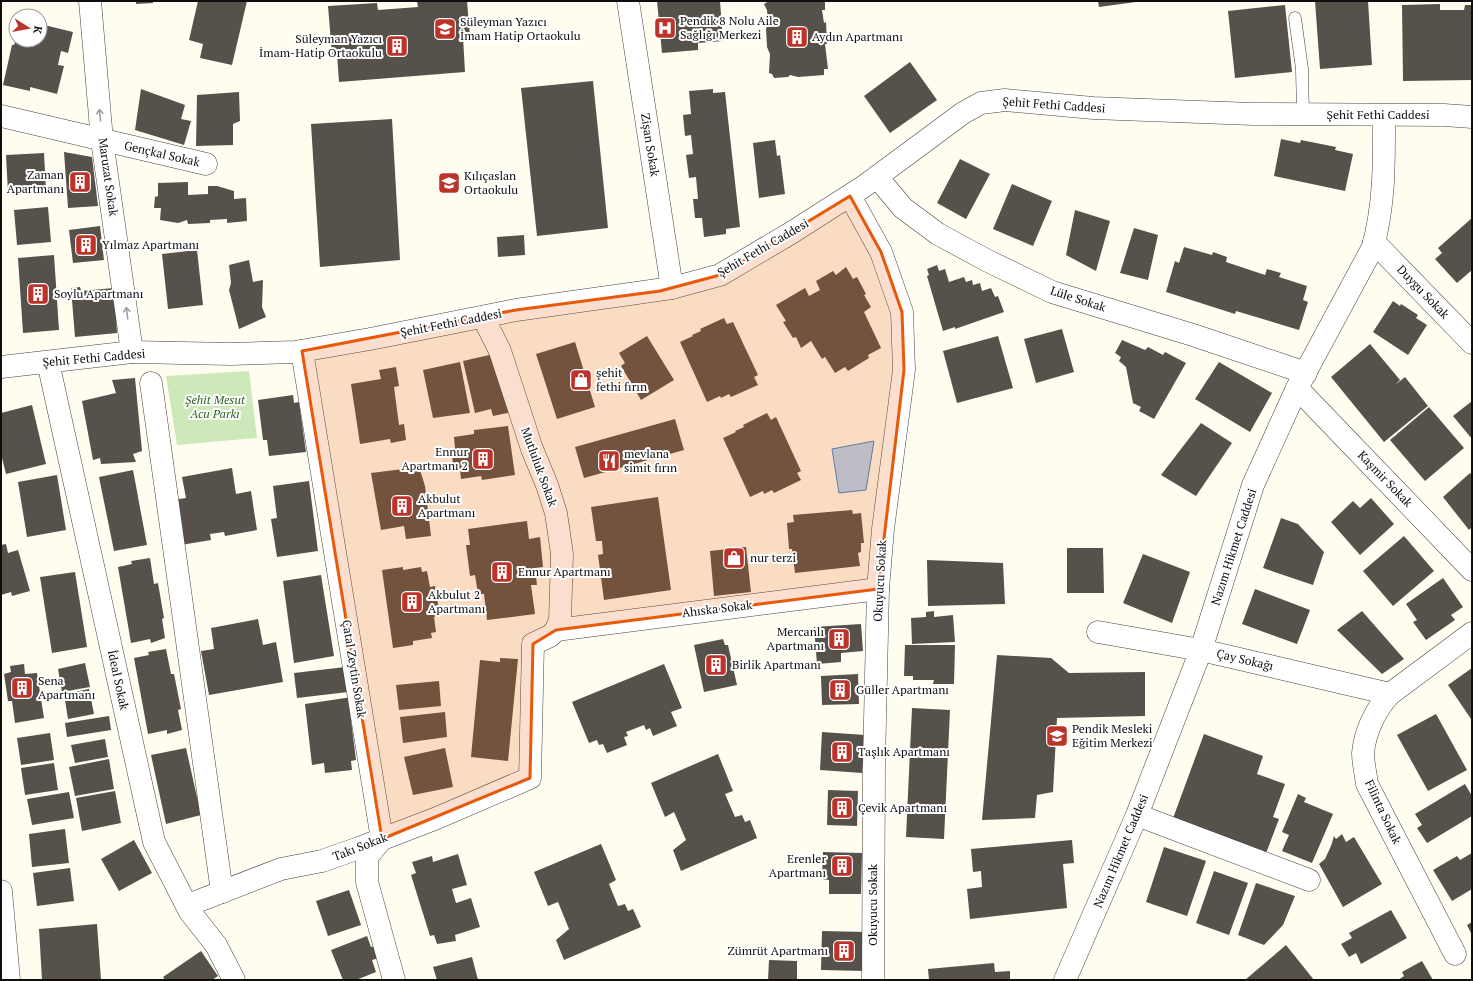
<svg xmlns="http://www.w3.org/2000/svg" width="1473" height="981" font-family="'PT Serif',serif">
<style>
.green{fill:#cde9ba}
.water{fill:#b5d6f5;stroke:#3e82ca}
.building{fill:#57514b}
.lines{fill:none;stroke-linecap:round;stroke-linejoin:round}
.service-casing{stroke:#414141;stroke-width:13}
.minor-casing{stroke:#414141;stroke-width:23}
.tertiary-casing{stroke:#414141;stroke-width:23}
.service{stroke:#fff;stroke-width:12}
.minor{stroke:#fff;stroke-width:22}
.tertiary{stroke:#fff;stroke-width:22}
.oneway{stroke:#9f9f9f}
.marked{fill:#e8590c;fill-opacity:0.2;stroke:#e8590c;stroke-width:3;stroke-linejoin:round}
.labels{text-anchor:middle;stroke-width:4;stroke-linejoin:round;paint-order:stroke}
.poi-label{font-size:12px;fill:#0e0e0e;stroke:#fff;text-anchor:start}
.street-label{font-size:12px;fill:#0e0e0e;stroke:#fff}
.park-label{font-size:12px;font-style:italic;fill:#26651f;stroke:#fff}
</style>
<rect width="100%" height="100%" fill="#fffdf0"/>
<polygon class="green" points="249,371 257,438 177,445 166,376"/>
<polygon class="water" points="874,441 866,490 839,493 832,449"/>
<g class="building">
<polygon points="136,1 153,1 153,3 136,4"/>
<polygon points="198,1 247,1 232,65 200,58 203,44 189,40"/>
<polygon points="417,1 467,1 470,37 463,37 465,72 339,82 337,54 332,55 328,6 377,3 378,10 418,7"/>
<polygon points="657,1 720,1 723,41 698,43 698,50 662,53"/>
<polygon points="769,1 825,1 825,10 822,10 824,23 826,22 827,44 825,44 828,69 824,69 824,75 798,77 790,75 788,77 774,78 772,74 769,73 770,54 767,47 766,29 768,23 767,10 764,4"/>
<polygon points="1098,1 1136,1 1136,2 1099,7"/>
<polygon points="1315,1 1368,1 1372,65 1320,69"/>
<polygon points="1440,4 1440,10 1464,10 1465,5 1472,5 1472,80 1403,81 1402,5"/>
<polygon points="1285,5 1292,72 1235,78 1228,11"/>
<polygon points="40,24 73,32 68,53 61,51 58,65 64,66 57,94 30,87 30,91 3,85 12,45 14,45 16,40 40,40"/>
<polygon points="910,62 937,100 890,133 864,96"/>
<polygon points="593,81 608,228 537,236 521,88"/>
<polygon points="141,89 185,105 181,119 191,121 184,145 135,130"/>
<polygon points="713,89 713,93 725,92 740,227 726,229 726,234 704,237 702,218 695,218 693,199 698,199 696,177 689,178 686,155 693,154 691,135 685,136 683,115 691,114 689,91"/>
<polygon points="239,92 240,121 233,124 233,145 196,146 197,95"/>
<polygon points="392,119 400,260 320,267 311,124"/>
<polygon points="1281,139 1300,143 1301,140 1336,147 1335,150 1353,154 1345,191 1274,176"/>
<polygon points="775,140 777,156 780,155 785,194 759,198 753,143"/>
<polygon points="64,152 92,157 98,206 68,208"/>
<polygon points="44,153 46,191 8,193 6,155"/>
<polygon points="960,159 990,174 966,219 937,203"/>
<polygon points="188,182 188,195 208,194 208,186 217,186 234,191 234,199 246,198 247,221 227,223 227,219 210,220 210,223 188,224 187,220 178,223 160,220 161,208 154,208 155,197 158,196 158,183"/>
<polygon points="1012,184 1052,201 1033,246 993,229"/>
<polygon points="48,207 51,242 17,245 14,210"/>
<polygon points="1075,210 1110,221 1096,271 1066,255"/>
<polygon points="1472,218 1472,270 1457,283 1435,259 1442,253 1438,248"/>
<polygon points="100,226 104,260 73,263 69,230"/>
<polygon points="1134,228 1158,235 1148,280 1120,273"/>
<polygon points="524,235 525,255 498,257 497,237"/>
<polygon points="1184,247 1212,255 1213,252 1227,257 1226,262 1265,275 1267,269 1281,273 1279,277 1307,286 1303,300 1308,302 1299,330 1236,311 1235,314 1166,292 1175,261 1179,263"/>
<polygon points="197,250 203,305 168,309 162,254"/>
<polygon points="54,255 59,330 23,333 18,258"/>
<polygon points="249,260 253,282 263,280 262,307 266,317 239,329 229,290 231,283 229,265"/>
<polygon points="937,265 939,271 945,269 949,282 964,277 966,282 972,280 973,285 980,283 982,291 991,288 995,297 998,296 1004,312 955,329 955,327 943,331 927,276 929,275 927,269"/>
<polygon points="846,267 853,279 857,277 866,294 864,295 871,307 864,312 881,348 868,355 869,358 848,371 845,367 835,373 825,357 822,359 811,341 801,348 796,337 793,338 783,322 786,321 776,305 805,288 809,296 820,290 816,281 833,271 836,275"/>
<polygon points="80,287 81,291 114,288 117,333 75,337 71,288"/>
<polygon points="1393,301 1400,306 1401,304 1418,315 1416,318 1427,325 1408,355 1373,332"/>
<polygon points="724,318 727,324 733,322 758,375 754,377 758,385 731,397 729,394 721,398 720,396 707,402 680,342 693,336 692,335 701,331 700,329"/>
<polygon points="1062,329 1074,372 1036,383 1024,339"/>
<polygon points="647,336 674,380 641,400 621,366 625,363 619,353"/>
<polygon points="998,336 1013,388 957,403 943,351"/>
<polygon points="1122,340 1145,350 1148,347 1163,355 1165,352 1186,363 1154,419 1139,411 1141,407 1133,403 1126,367 1119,361 1121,357 1115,353"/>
<polygon points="575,342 595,407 557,419 536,354"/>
<polygon points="1370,344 1400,380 1395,385 1405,377 1428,406 1384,442 1331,377"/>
<polygon points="498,353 512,412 493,416 491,409 475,413 463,361"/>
<polygon points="460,362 470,413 433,418 423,370"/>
<polygon points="1219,362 1272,393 1250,432 1195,399"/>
<polygon points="396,367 399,386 394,387 399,425 404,424 406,440 391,443 390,439 360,444 351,384 381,379 379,370"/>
<polygon points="135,378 142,451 133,454 136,462 101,464 100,458 93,460 82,401 116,393 112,380"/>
<polygon points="293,395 294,403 299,402 306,452 269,456 267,440 263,440 258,400"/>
<polygon points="1472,401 1472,439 1453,416"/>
<polygon points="32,405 46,464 6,474 1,454 1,413"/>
<polygon points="1429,407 1464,448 1425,481 1390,440"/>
<polygon points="767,413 771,420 776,417 801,471 797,473 801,480 774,493 772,490 764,494 763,491 750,497 723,438 736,432 735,431 744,427 743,425"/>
<polygon points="675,419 684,450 584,478 575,447"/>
<polygon points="1201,423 1232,443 1196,496 1161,475"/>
<polygon points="508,426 515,475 482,480 481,476 461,479 460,470 454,471 451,449 455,448 454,437 474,434 474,430"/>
<polygon points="419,467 425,486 431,536 406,539 404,526 381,530 371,473"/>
<polygon points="232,468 236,494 251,491 257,530 225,536 224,532 210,534 211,540 181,545 173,500 186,498 182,477"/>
<polygon points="133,470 147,545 114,551 99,477"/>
<polygon points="1470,473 1472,475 1472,527 1469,530 1443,497"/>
<polygon points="57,475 66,530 27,537 18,482"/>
<polygon points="309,481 318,551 277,557 271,519 277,518 273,486"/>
<polygon points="658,497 671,590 604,600 598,555 603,554 602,541 596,541 591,507"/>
<polygon points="1371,498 1394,524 1360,555 1331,522 1353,501 1360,508"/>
<polygon points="852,510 853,514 861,513 864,543 861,543 861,552 858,553 860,566 795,573 792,549 789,549 787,523 794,522 793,515"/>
<polygon points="1281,518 1298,524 1324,552 1313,585 1263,568"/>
<polygon points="527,521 529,539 540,537 543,567 535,568 537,585 531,585 535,614 487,620 484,594 478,594 475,575 470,576 466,545 470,545 468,529"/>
<polygon points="1404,536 1434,571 1393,606 1363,571"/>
<polygon points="6,544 8,553 18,550 30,591 12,596 11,592 1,595 1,545"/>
<polygon points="746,547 751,592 714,596 710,551"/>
<polygon points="1067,548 1103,548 1104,593 1067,593"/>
<polygon points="1143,554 1190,572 1172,623 1123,603"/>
<polygon points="150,558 154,584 158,583 164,618 162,619 165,638 151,643 150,639 131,643 118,567 132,564 131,561"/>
<polygon points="927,560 1003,563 1005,604 928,606"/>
<polygon points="403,567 403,570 421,567 422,572 427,571 430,587 435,586 440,616 434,617 436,632 431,633 432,638 413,641 413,645 393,648 382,570"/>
<polygon points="75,572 87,647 52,653 40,577"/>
<polygon points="321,575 334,656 294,663 283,581"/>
<polygon points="1443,578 1463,607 1451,615 1455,620 1426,640 1413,622 1417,620 1406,604"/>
<polygon points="1255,589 1310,610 1297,644 1242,624"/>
<polygon points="934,611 934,617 953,615 955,642 912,644 911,618 926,617 926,612"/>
<polygon points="1362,611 1404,659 1382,674 1337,630"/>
<polygon points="258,619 263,645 276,642 283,682 209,695 201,651 214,649 211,628"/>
<polygon points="861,624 863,651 841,653 841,662 817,664 814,627"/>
<polygon points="723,639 725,645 728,645 737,685 704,692 694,645"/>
<polygon points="905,645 955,645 954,684 933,684 934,680 913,680 913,676 904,676"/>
<polygon points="166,649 171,674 174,674 181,709 178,710 182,730 167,734 167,730 148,734 134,658 149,655 148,652"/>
<polygon points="997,655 1051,658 1069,673 1145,672 1145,716 1057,718 1053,792 1037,795 1035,818 982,820"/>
<polygon points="500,658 518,659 508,761 471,757 480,660 500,662"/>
<polygon points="85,663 90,687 62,692 58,669"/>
<polygon points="24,664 25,674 37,673 44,718 15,723 12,701 8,701 4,674 11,672 10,666"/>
<polygon points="664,664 682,708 671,712 677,726 653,736 650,728 646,730 644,725 626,732 628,736 624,737 627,745 607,753 603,744 599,745 597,740 589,743 572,702"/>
<polygon points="345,667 348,692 297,698 294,673"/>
<polygon points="1472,668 1472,718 1471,719 1448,685"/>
<polygon points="858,674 859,704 822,705 821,676"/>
<polygon points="439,681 441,706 399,710 396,685"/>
<polygon points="89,689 94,714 68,719 64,694"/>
<polygon points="352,697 354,711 350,712 356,760 351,761 352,770 325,773 324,763 312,765 305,704"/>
<polygon points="912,708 950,710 944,839 906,837"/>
<polygon points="445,712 447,737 403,743 400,717"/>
<polygon points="1436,714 1467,770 1428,791 1397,735"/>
<polygon points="109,716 111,730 67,737 65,723"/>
<polygon points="822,732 865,735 862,773 820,770"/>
<polygon points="50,733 54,760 21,765 17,738"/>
<polygon points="1204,734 1263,756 1257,774 1285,784 1273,817 1279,819 1265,856 1172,821"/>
<polygon points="105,739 108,757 75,763 71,745"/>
<polygon points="186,748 201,815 166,824 151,755"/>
<polygon points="445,748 453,787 413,795 404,757"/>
<polygon points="718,754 733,791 725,794 735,817 742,815 745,822 750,820 757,838 681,871 673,850 686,840 674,812 665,817 651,783"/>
<polygon points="109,759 114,789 75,796 69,767"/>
<polygon points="54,763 58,790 25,795 21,768"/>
<polygon points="1465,784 1472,796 1472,816 1427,843 1417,828 1422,825 1415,814"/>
<polygon points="828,790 858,791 857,826 827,825"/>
<polygon points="115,791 121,823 82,831 76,798"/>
<polygon points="69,792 74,818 32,825 27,799"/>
<polygon points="1298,794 1306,798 1304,802 1333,814 1312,863 1282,851 1289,835 1282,832"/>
<polygon points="65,829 69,863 32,867 29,834"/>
<polygon points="1342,834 1346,842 1354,837 1382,884 1343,907 1319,864 1325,859 1331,846 1334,836 1336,839"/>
<polygon points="134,840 152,873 119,891 101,859"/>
<polygon points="1072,840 1074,863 1063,864 1067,908 970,919 967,889 982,887 981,871 973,872 971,849"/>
<polygon points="601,844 616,880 609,884 618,906 625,904 628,911 633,909 641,927 564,960 556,940 569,929 558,902 548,906 534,872"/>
<polygon points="1164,847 1206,861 1187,916 1146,902"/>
<polygon points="823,852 862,853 861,894 829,894 829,880 822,879"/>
<polygon points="1472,853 1472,889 1452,901 1433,870 1457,856 1460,860"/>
<polygon points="458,854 467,885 452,889 456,903 471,898 480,927 455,935 456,941 437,944 434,935 430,936 411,875 416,873 412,862 432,856 433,862"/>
<polygon points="70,868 74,901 37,906 33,873"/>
<polygon points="1214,871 1248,883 1229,935 1196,923"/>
<polygon points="1256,883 1295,896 1283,925 1264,945 1238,935"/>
<polygon points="349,890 361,925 328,936 316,901"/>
<polygon points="1391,910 1407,938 1361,964 1356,953 1349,957 1341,944 1352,938 1349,933"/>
<polygon points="1472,922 1472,935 1467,925"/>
<polygon points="97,924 101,980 42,980 39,929"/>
<polygon points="822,931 866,932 865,971 821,970"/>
<polygon points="367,936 371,947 375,946 379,958 372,960 376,972 356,980 343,980 331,950"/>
<polygon points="1286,945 1314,980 1245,980"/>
<polygon points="201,951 218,976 212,980 165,980 163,977"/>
<polygon points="472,957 478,980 437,980 433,967"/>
<polygon points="769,960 797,961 797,980 768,980"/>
<polygon points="1422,961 1433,980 1398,980 1404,976 1402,972"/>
<polygon points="994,963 995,972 1010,971 1010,980 929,980 928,969"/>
</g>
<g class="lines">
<g class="service-casing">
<polyline id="service" points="1295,18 1302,69 1303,114"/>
</g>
<g class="minor-casing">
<g id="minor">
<polyline points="90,1 102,140 132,352"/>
<polyline points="628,1 672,288"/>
<polyline points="1,116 206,164"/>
<polyline points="877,177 903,208 938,234 988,261 1052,292 1193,335 1306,373"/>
<polyline points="850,196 881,252 902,312 904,370 883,529 878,589 874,764 873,980"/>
<polyline points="1374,242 1472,343"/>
<polyline points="302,351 382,839 367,857 367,882 394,980"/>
<polyline points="48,362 154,842 190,912 216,945 234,980"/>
<polyline points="151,383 222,892"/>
<polyline points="1297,388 1472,570"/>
<polyline points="556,630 878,589"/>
<polyline points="1098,632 1201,650 1390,694"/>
<polyline points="1137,815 1309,880"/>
<polyline points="1,891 9,980"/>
<polyline points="188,905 281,869 322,861 359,848 437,818 530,778 533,644 550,636 556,630 560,620 562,554 556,513 547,485 532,449 500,351 483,317"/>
<path d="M 1455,954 L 1367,784 C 1366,775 1363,763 1363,753 C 1365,732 1375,710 1390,694 L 1472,633"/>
</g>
</g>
<g class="tertiary-casing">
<g id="tertiary">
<polyline points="1,367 132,352 231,354 295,352 370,339 516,310 672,288 720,275 791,233 863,187 963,113 981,103 1005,100 1093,108 1253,114 1444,115 1472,117"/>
<path d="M 1065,980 L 1137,815 L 1201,650 L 1253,485 L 1297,388 L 1373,247 C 1385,201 1384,162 1384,115"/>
</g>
</g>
<use href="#service" class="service"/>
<use href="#minor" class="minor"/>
<use href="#tertiary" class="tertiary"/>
</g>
<defs><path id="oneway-shaft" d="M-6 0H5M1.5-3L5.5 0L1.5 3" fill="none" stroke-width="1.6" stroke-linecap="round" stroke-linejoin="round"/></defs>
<g class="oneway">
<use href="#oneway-shaft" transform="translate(100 115) rotate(-95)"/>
<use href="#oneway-shaft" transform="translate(127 313) rotate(-98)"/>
</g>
<path class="marked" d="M 850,196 L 881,252 L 902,312 L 904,370 L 878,589 L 556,630 L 533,644 L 530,778 L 382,839 L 302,351 L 516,310 L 660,291 L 720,275 Z"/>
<defs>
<g id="hospital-square" transform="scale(1.15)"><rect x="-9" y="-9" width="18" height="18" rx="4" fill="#bc3329" stroke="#fff"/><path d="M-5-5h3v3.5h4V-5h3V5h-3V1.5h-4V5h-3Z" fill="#fff"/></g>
<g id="school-square" transform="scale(1.15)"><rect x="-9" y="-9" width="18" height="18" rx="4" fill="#bc3329" stroke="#fff"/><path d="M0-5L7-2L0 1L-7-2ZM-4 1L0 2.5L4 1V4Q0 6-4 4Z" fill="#fff"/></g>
<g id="building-square" transform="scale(1.15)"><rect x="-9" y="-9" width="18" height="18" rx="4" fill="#bc3329" stroke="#fff"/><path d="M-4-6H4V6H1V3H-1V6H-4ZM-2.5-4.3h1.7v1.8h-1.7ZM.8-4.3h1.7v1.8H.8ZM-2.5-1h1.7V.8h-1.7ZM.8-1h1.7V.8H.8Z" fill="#fff"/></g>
<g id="shop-square" transform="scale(1.15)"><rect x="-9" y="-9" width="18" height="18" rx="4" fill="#bc3329" stroke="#fff"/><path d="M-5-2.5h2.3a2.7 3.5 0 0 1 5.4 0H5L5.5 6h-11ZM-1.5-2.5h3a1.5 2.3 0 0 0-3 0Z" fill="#fff"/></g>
<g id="restaurant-square" transform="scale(1.15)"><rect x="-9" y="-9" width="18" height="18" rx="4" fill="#bc3329" stroke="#fff"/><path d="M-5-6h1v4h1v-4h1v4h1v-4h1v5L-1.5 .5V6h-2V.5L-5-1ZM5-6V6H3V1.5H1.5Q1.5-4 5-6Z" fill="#fff"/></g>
</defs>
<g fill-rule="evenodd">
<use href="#hospital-square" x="665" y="28"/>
<use href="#school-square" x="445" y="29"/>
<use href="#building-square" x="797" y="37"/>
<use href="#building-square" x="397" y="46"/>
<use href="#building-square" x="80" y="182"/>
<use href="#school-square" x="449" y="183"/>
<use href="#building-square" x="86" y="245"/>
<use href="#building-square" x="38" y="294"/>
<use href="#shop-square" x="581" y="380"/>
<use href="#building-square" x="483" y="459"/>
<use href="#restaurant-square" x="609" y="461"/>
<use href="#building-square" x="402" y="506"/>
<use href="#shop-square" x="734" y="558"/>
<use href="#building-square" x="502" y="572"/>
<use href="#building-square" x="412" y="602"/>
<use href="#building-square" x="839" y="639"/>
<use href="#building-square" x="716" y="665"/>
<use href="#building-square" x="22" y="688"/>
<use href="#building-square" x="840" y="690"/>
<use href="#school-square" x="1057" y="736"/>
<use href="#building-square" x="842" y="752"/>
<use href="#building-square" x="842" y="808"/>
<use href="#building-square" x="842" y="866"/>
<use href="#building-square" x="844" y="951"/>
</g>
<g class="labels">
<g class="poi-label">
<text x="680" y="25">Pendik 8 Nolu Aile<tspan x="680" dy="14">Sağlığı Merkezi</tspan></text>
<text x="460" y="26">Süleyman Yazıcı<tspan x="460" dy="14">İmam Hatip Ortaokulu</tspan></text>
<text x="812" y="41">Aydın Apartmanı</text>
<text x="382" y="43" text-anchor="end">Süleyman Yazıcı<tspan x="382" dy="14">İmam-Hatip Ortaokulu</tspan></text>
<text x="64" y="179" text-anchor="end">Zaman<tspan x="64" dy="14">Apartmanı</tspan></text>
<text x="464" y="180">Kılıçaslan<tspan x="464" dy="14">Ortaokulu</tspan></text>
<text x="102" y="249">Yılmaz Apartmanı</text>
<text x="54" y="298">Soylu Apartmanı</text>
<text x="596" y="377">şehit<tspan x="596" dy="14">fethi fırın</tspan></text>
<text x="468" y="456" text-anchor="end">Ennur<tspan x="468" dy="14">Apartmanı 2</tspan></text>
<text x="624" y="458">mevlana<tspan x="624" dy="14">simit fırın</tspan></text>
<text x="418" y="503">Akbulut<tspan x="418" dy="14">Apartmanı</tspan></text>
<text x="750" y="562">nur terzi</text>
<text x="518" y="576">Ennur Apartmanı</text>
<text x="428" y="599">Akbulut 2<tspan x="428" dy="14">Apartmanı</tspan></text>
<text x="824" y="636" text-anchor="end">Mercanlı<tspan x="824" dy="14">Apartmanı</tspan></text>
<text x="732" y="669">Birlik Apartmanı</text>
<text x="38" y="685">Sena<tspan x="38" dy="14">Apartmanı</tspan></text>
<text x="856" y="694">Güller Apartmanı</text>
<text x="1072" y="733">Pendik Mesleki<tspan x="1072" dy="14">Eğitim Merkezi</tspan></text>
<text x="858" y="756">Taşlık Apartmanı</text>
<text x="858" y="812">Çevik Apartmanı</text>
<text x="826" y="863" text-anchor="end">Erenler<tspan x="826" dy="14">Apartmanı</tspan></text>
<text x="828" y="955" text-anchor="end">Zümrüt Apartmanı</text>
</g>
<g class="street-label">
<text transform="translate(1054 105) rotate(4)" y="4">Şehit Fethi Caddesi</text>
<text x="1378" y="119">Şehit Fethi Caddesi</text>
<text transform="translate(650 145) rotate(81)" y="4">Zişan Sokak</text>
<text transform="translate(162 154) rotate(13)" y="4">Gençkal Sokak</text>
<text transform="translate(108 177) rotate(82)" y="4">Maruzat Sokak</text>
<text transform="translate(763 248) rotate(-30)" y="4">Şehit Fethi Caddesi</text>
<text transform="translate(1423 292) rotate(46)" y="4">Duygu Sokak</text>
<text transform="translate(1078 299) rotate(18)" y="4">Lüle Sokak</text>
<text transform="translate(451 323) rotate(-11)" y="4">Şehit Fethi Caddesi</text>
<text transform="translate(94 358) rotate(-5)" y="4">Şehit Fethi Caddesi</text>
<text transform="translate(539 467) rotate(70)" y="4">Mutluluk Sokak</text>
<text transform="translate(1385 479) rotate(46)" y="4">Kaşmir Sokak</text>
<text transform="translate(1234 547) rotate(-72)" y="4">Nazım Hikmet Caddesi</text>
<text transform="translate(880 581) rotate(-87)" y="4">Okuyucu Sokak</text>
<text transform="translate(717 609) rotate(-7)" y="4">Ahıska Sokak</text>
<text transform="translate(1245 660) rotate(13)" y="4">Çay Sokağı</text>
<text transform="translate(354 669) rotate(81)" y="4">Çatal Zeytin Sokak</text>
<text transform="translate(118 680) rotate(78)" y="4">İdeal Sokak</text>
<text transform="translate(1383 812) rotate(65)" y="4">Filinta Sokak</text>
<text transform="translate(360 847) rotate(-21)" y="4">Takı Sokak</text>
<text transform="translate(1121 851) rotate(-67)" y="4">Nazım Hikmet Caddesi</text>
<text transform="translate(873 905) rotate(-90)" y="4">Okuyucu Sokak</text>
</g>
<g class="park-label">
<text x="215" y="404">Şehit Mesut<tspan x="215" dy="14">Acu Parkı</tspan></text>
</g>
</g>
<rect width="1473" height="981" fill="none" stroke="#0e0e0e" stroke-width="4"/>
<g transform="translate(28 28) rotate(101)"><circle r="19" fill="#ffffff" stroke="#9f9f9f"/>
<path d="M0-3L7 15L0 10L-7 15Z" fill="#bc3329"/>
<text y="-6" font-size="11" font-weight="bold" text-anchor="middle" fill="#0e0e0e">K</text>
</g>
</svg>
